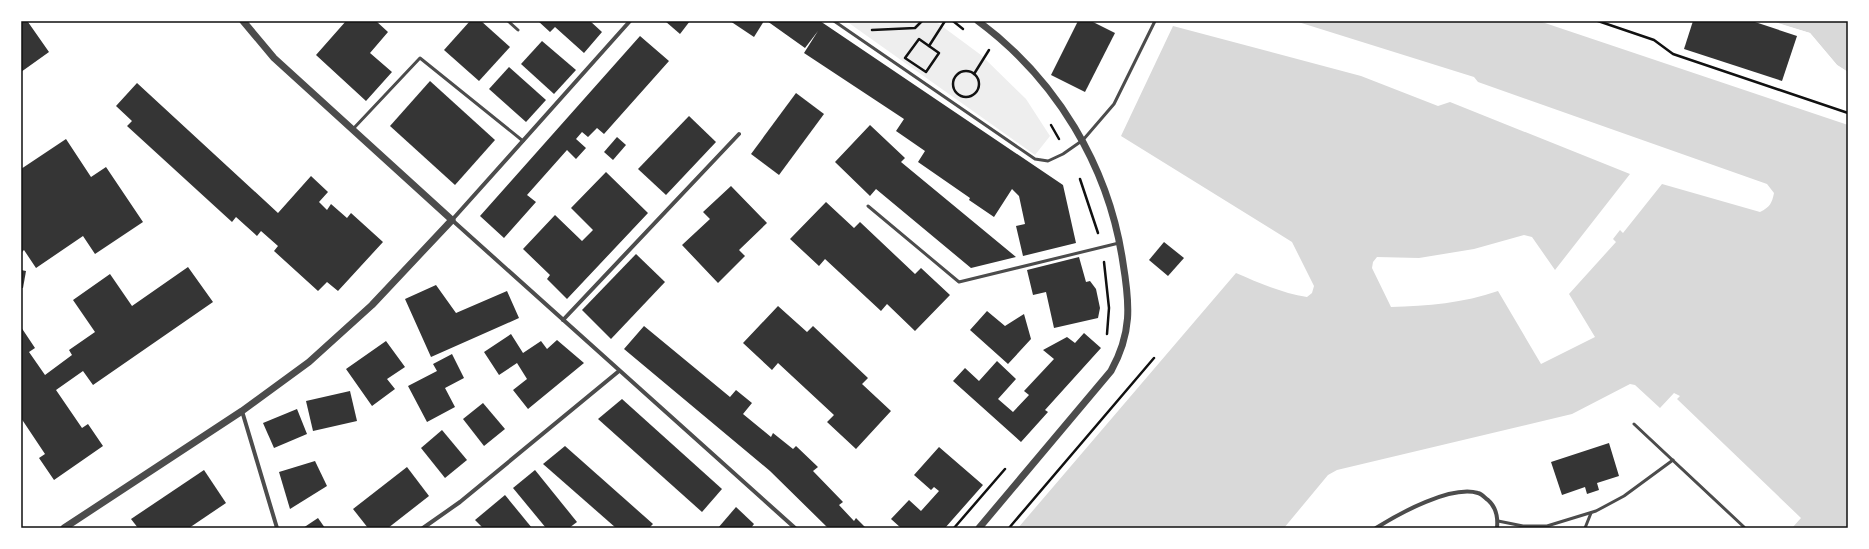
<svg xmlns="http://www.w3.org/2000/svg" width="1869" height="549" font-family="Figtree,sans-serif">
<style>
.green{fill:#eee}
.water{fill:#d9d9d9}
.pier{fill:#fff}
.building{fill:#353535}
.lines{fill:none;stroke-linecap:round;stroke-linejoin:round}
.path{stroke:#111;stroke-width:2.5}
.service{stroke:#4c4c4c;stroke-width:3}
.minor{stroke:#4c4c4c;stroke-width:4}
.tertiary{stroke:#4c4c4c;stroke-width:7}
.neatline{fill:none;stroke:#111;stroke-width:1.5}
</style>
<rect width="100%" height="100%" fill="#fff"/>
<polygon class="green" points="846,21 935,21 981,55 1026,99 1050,136 1035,155"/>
<g class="water">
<path d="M 1295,21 L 1539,21 L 1848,125 L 1848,528 L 1792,528 L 1801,518 L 1677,399 L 1680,396 L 1674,393 L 1660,408 L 1635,385 L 1630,384 L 1572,414 L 1337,470 L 1328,475 L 1284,528 L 1018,528 L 1236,273 C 1259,283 1282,293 1307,297 L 1312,293 L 1314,286 L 1292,242 L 1121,136 L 1173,26 L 1361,76 L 1438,106 L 1450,102 L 1630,174 L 1555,270 L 1532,237 L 1524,235 L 1474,249 L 1419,258 L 1377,257 L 1373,262 L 1372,268 L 1391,307 C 1427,306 1464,303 1498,291 L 1541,364 L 1595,337 L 1569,294 L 1616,242 L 1613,239 L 1620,230 L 1623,233 L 1662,184 L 1760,212 C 1770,207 1772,203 1774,193 L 1767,184 L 1478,82 L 1474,77 Z"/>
<polygon points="1772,21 1848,21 1848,72 1837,65 1810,33"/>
</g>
<polygon class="pier" points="1770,21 1810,33 1837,65 1848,72 1848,74 1836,67 1808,34"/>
<g class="building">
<polygon points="21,21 29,21 28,22 49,52 21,72"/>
<polygon points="346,21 376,21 388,32 370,53 392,72 366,101 316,55"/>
<polygon points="470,21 481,21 510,47 479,81 444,50"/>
<polygon points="538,21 590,21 602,32 584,53 555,27 550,32"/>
<polygon points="665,21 690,21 680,34"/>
<polygon points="730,21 764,21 754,37"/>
<polygon points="767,21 820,21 1063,185 1076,243 1023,256 1016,226 1025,224 1019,196 1012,189 994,217 969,200 970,198 918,162 925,151 896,131 904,119 804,53 818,31 805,48"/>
<polygon points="1078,21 1091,21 1115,33 1085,92 1051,75"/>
<polygon points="1693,21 1752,21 1797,36 1782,81 1684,49"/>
<polygon points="640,36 669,61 604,134 597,128 588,137 582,132 576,139 586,148 576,159 567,150 527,195 536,202 504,238 480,216"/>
<polygon points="542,41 576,70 554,94 521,64"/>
<polygon points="509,67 546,100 526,122 489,89"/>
<polygon points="430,81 495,140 455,185 390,126"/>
<polygon points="137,83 278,213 311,176 328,192 319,202 327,210 331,204 347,218 351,213 383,242 338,291 327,282 318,291 274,251 278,246 261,231 257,236 236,217 232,222 127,126 132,121 116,106"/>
<polygon points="796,93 824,114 779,175 751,154"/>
<polygon points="689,116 716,142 666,195 638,169"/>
<polygon points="870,125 905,158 901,162 1016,257 971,268 876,189 870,196 835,162"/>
<polygon points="617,137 626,145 613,160 604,152"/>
<polygon points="66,139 91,177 106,167 143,222 95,254 83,236 36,268 24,250 21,253 21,169"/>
<polygon points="606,172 648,213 567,299 547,279 550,275 523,249 555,215 582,241 593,230 571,208"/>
<polygon points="731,186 767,223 739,250 745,256 718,283 682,245 710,219 703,212"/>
<polygon points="826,202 854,228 860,222 915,274 921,268 950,295 915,331 887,304 881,311 825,259 819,266 790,239"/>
<polygon points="1164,242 1184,258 1168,276 1149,260"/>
<polygon points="636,254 665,282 611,339 582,310"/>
<polygon points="1079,257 1086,282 1090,281 1096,289 1100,308 1098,318 1054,328 1046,292 1033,295 1027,270"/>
<polygon points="188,267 213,302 93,385 83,371 56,390 82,428 88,424 103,446 54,480 39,458 45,454 21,418 21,327 35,348 29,352 45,375 72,355 69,350 95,332 73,300 110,274 132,306"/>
<polygon points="21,270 26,271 23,288 21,288"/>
<polygon points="436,285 456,313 507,291 519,318 431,357 405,299"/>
<polygon points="778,306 807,332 813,326 868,378 862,384 891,411 856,449 827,422 834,415 778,363 772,370 743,343"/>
<polygon points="987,311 1005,326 1024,314 1031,339 1008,364 970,330"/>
<polygon points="644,326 730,397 736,390 752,403 743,414 771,437 773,433 793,449 796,446 818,467 813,471 843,502 839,505 854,521 856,518 866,528 828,528 770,471 624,349"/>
<polygon points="1084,333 1101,348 1045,410 1048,412 1021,442 953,381 965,368 979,381 997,361 1016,379 998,399 1013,412 1029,395 1024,391 1054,359 1043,350 1067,337 1075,343"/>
<polygon points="511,334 523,353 541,341 547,349 557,340 584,363 528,409 513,390 527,379 517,363 499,375 484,352"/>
<polygon points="386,341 405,367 387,379 395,389 372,406 346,369"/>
<polygon points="452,354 464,378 445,388 455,407 427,422 408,386 437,371 433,364"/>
<polygon points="350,391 357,421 313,431 306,401"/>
<polygon points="622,399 722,489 702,512 598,419"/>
<polygon points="483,403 505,429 484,446 463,419"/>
<polygon points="297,409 307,434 274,448 263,423"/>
<polygon points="442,430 467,460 445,478 421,448"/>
<polygon points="1609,443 1619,476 1597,483 1599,490 1587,494 1585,487 1562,495 1551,462"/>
<polygon points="565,446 653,524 649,528 616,528 543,464"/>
<polygon points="939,447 983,485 945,528 901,528 891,519 909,500 921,511 939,491 934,487 931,490 914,475"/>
<polygon points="315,461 327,486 290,509 279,472"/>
<polygon points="407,467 429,496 388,528 368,528 353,509"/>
<polygon points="204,470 226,503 189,528 138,528 131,519"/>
<polygon points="535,470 577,522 569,528 546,528 513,488"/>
<polygon points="505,495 532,528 483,528 475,520"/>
<polygon points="736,507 754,524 751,528 718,528"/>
<polygon points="318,518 325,528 303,528"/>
</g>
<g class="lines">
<g class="path">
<polyline points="953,21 963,29"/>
<polyline points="1598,21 1654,40 1673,54 1848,113"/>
<polyline points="872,30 915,28 922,21"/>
<polygon points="919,39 939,53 926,72 905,58"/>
<polyline points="929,46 945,21"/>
<circle cx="966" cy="84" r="13"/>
<polyline points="974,74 989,50"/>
<polyline points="1051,125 1059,139"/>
<polyline points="1080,179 1098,233"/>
<polyline points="1104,262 1109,308 1107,334"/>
<polyline points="954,528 1005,469"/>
<polyline points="1009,528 1154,358"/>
</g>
<g class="service">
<polyline points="508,21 518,30"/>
<polyline points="834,21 1035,159 1048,161 1063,154 1083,140 1114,104 1155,21"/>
<polyline points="353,129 420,58 523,141"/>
<polyline points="868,206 959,282 1119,243"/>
<polyline points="1634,424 1744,527"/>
<polyline points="1498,521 1523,526 1547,526 1596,511 1624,496 1673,460"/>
<polyline points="1585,528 1591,513"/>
</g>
<g class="minor">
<polyline points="630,21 452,220 795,528"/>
<polyline points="563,320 739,134"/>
<polyline points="242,411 277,528"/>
<polyline points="423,528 460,502 619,371"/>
<path d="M 1376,528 C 1400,513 1451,485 1478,493 C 1482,494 1485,498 1488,500 C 1496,507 1498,518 1497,528"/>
</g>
<g class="tertiary">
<path d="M 978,21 C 1056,79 1109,166 1123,263 C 1130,305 1132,333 1111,371 L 979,528"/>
<polyline points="64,528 242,411 309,362 372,305 452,220 274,58 243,21"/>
</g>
</g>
<rect width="1869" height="549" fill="none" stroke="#ffffff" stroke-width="44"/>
<rect x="22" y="22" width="1825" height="505" class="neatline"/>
</svg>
